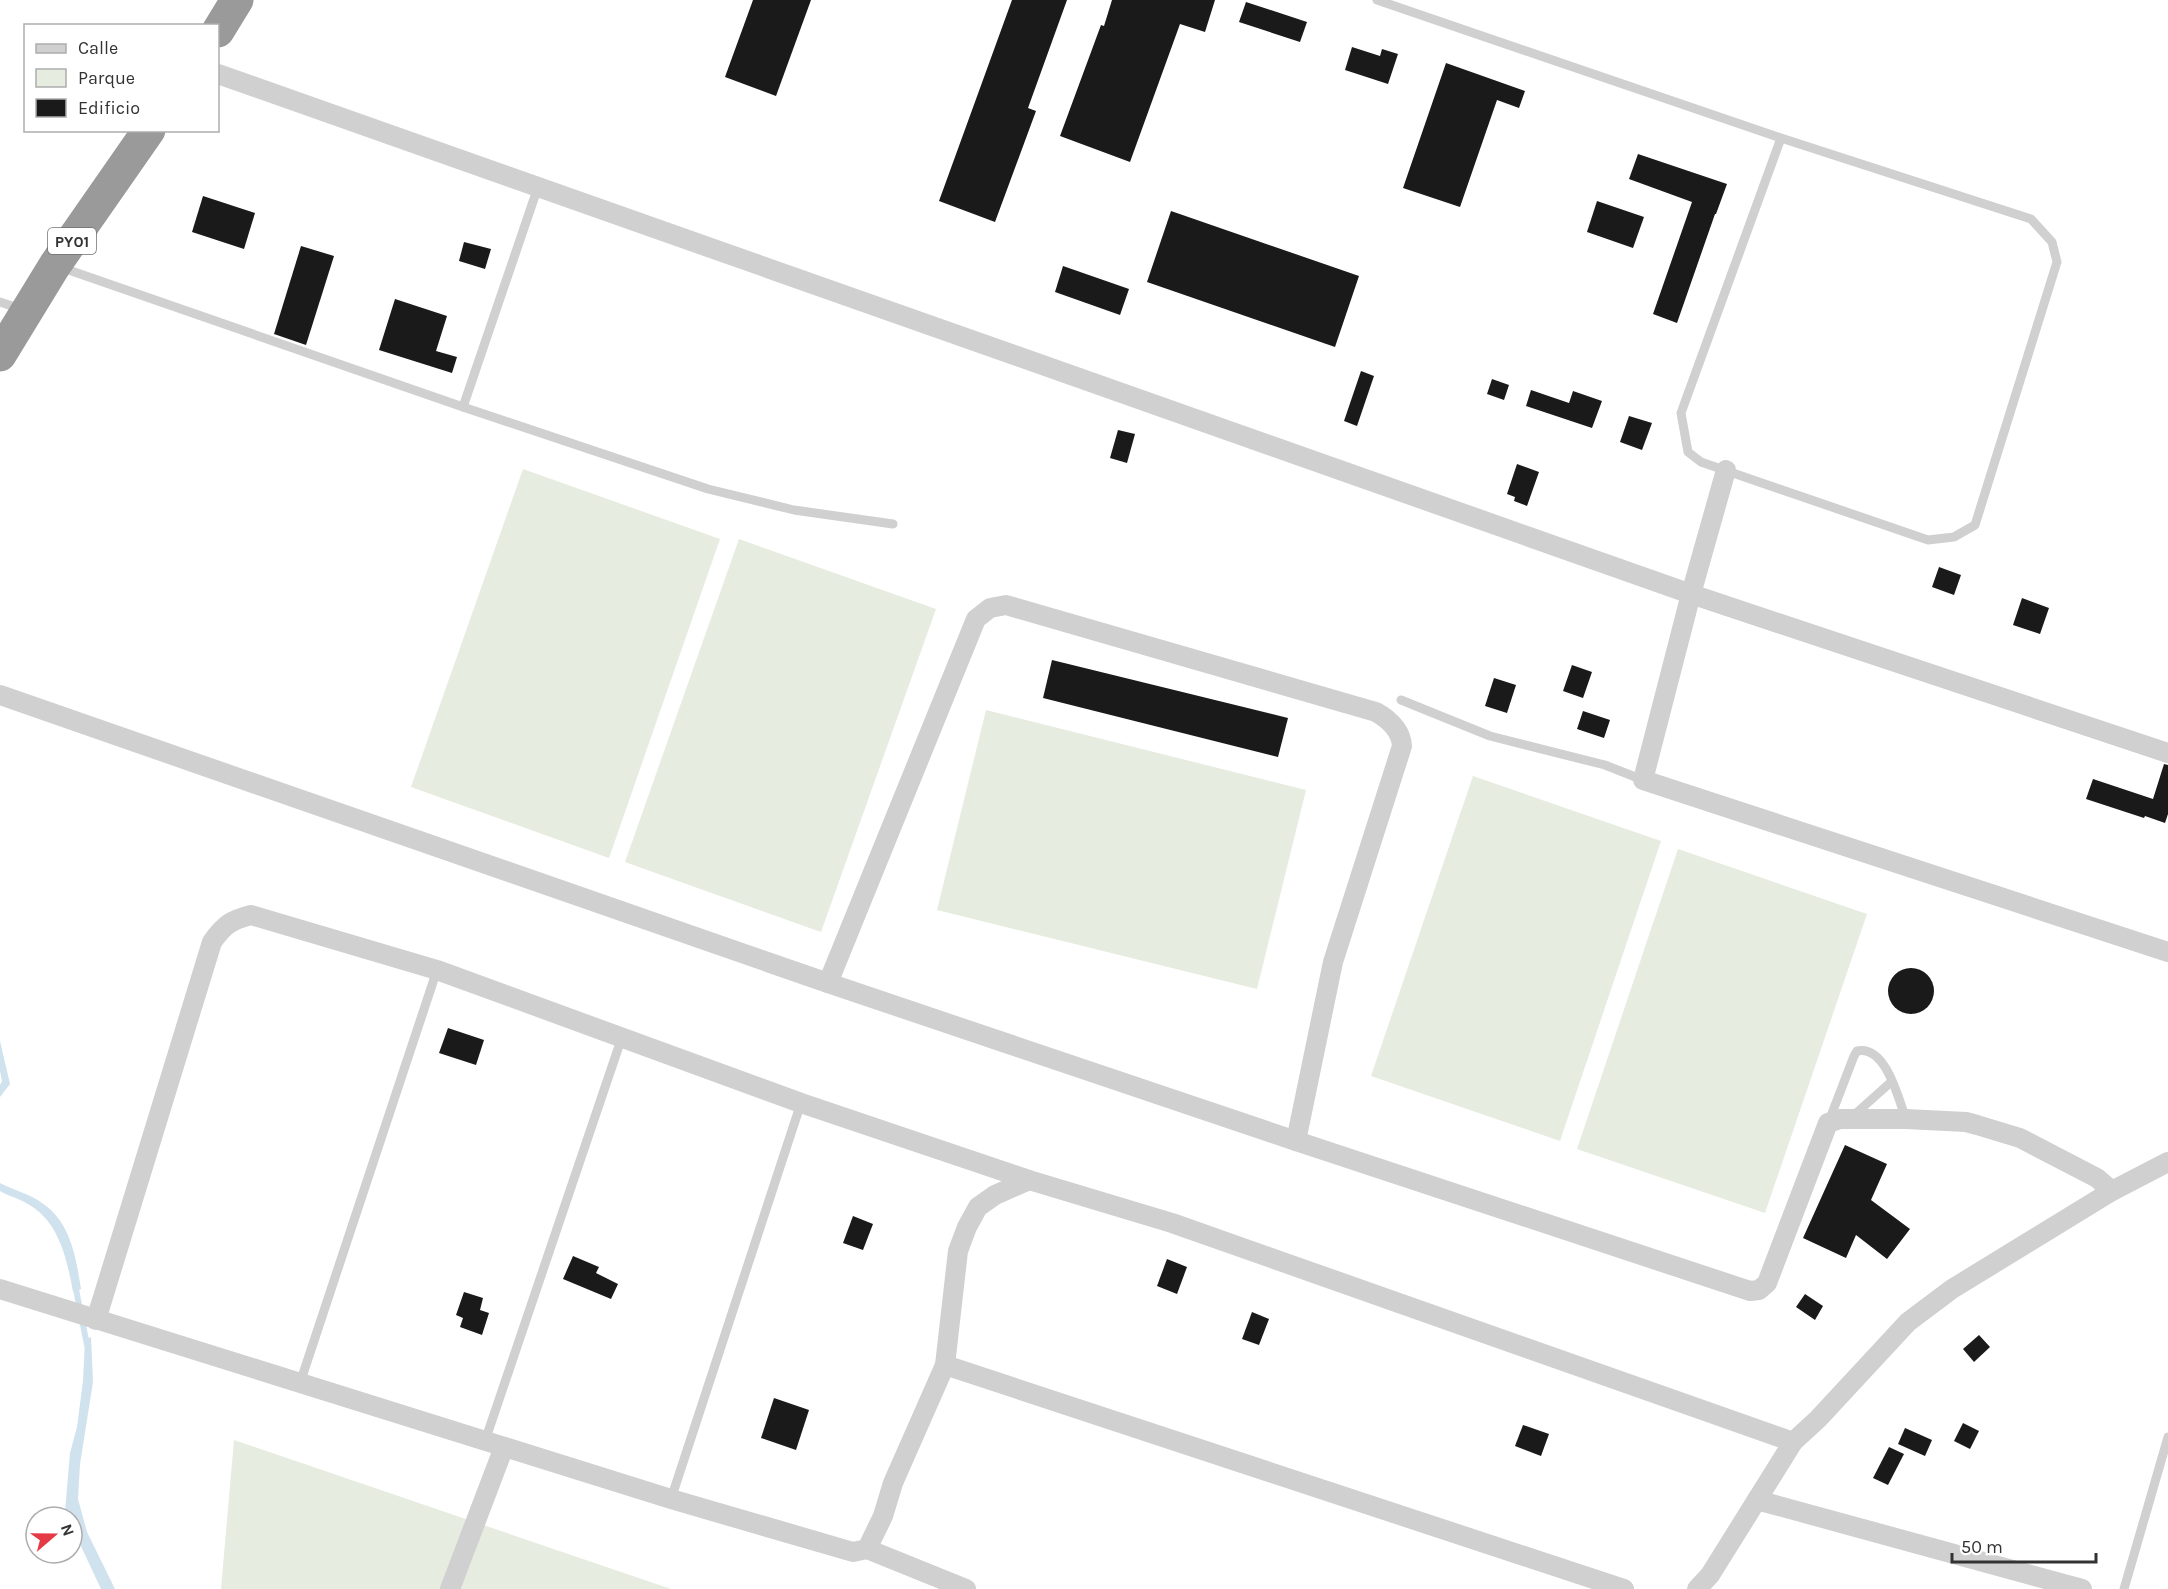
<svg xmlns="http://www.w3.org/2000/svg" width="2168" height="1589" font-family="Karla,sans-serif">
<style>
.green{fill:#e6ecdf}
.water{fill:#cfe2ee}
.lines{fill:none;stroke-linecap:round;stroke-linejoin:round}
.stream{stroke:#cfe2ee;stroke-width:6}
.building{fill:#1a1a1a}
.lane{stroke:#d0d0d0;stroke-width:9}
.street{stroke:#d0d0d0;stroke-width:20}
.highway{stroke:#9a9a9a;stroke-width:33}
.labels{text-anchor:middle;stroke-width:6;stroke-linejoin:round;paint-order:stroke}
.shield{fill:#fff;stroke:#707070;stroke-width:1.5}
.shield-label{font-size:16px;font-weight:bold;fill:#333}
</style>
<rect width="100%" height="100%" fill="#fff"/>
<g class="green">
<polygon points="523,469 720,539 609,858 411,787"/>
<polygon points="739,539 936,609 821,932 625,862"/>
<polygon points="986,710 1306,790 1257,989 937,910"/>
<polygon points="1473,776 1661,841 1560,1141 1371,1076"/>
<polygon points="1678,849 1867,914 1765,1213 1577,1149"/>
<polygon points="234,1440 671,1589 221,1589"/>
</g>
<g class="water">
<polygon points="0,1041 10,1084 0,1097 0,1085 2,1081 0,1071"/>
<path d="M 0,1183 C 13,1190 30,1194 42,1203 C 71,1222 76,1258 81,1289 L 73,1292 C 67,1259 59,1220 26,1203 C 18,1198 8,1196 0,1191 Z"/>
<polygon points="91,1337 93,1382 80,1464 78,1499 87,1532 115,1589 101,1589 72,1527 72,1517 68,1517 65,1512 70,1453 77,1427 83,1381 85,1340"/>
</g>
<g class="lines">
<g class="stream">
<polyline points="75,1284 80,1310"/>
<polyline points="82,1320 87,1345"/>
</g>
</g>
<g class="building">
<polygon points="753,0 811,0 776,96 725,77"/>
<polygon points="1012,0 1067,0 1028,108 1036,111 995,222 939,201"/>
<polygon points="1112,0 1215,0 1205,32 1180,24 1130,162 1060,136 1101,25 1104,26"/>
<polygon points="1246,2 1307,22 1300,42 1239,22"/>
<polygon points="1352,47 1380,56 1382,49 1398,54 1388,84 1345,70"/>
<polygon points="1446,63 1525,91 1519,108 1497,100 1460,207 1403,188"/>
<polygon points="1638,154 1727,184 1716,214 1715,214 1677,323 1653,314 1692,202 1629,179"/>
<polygon points="203,196 255,213 244,249 192,232"/>
<polygon points="1597,201 1644,217 1633,248 1587,232"/>
<polygon points="1171,211 1359,276 1335,347 1147,282"/>
<polygon points="464,242 491,249 485,269 459,261"/>
<polygon points="301,246 334,256 306,345 274,334"/>
<polygon points="1063,266 1129,289 1120,315 1055,292"/>
<polygon points="395,299 447,316 436,351 457,357 452,373 379,350"/>
<polygon points="1361,371 1374,376 1357,426 1344,421"/>
<polygon points="1492,379 1509,385 1504,400 1487,394"/>
<polygon points="1531,390 1569,403 1573,391 1602,401 1592,428 1526,406"/>
<polygon points="1629,416 1652,423 1642,450 1620,442"/>
<polygon points="1118,430 1135,434 1127,463 1110,458"/>
<polygon points="1517,464 1539,472 1527,506 1514,501 1515,497 1507,494"/>
<polygon points="1939,567 1961,575 1954,595 1932,587"/>
<polygon points="2022,598 2049,608 2040,634 2013,625"/>
<polygon points="1052,660 1288,718 1278,757 1043,698"/>
<polygon points="1572,665 1592,672 1583,698 1563,691"/>
<polygon points="1494,678 1516,685 1507,713 1485,706"/>
<polygon points="1583,711 1610,720 1604,738 1577,729"/>
<polygon points="2164,764 2168,765 2168,814 2165,823 2145,816 2144,818 2086,799 2093,779 2153,799"/>
<circle cx="1911" cy="991" r="23"/>
<polygon points="448,1028 484,1040 476,1065 439,1053"/>
<polygon points="1845,1145 1887,1164 1871,1200 1910,1229 1887,1259 1856,1235 1846,1258 1803,1238"/>
<polygon points="853,1216 873,1224 863,1250 843,1243"/>
<polygon points="573,1256 599,1267 596,1273 618,1284 611,1299 563,1279"/>
<polygon points="1167,1259 1187,1267 1177,1294 1157,1286"/>
<polygon points="464,1292 483,1298 480,1310 489,1313 482,1335 460,1327 463,1318 456,1315"/>
<polygon points="1805,1294 1823,1306 1815,1320 1796,1307"/>
<polygon points="1252,1312 1269,1319 1259,1345 1242,1339"/>
<polygon points="1979,1335 1990,1347 1974,1362 1963,1349"/>
<polygon points="774,1398 809,1410 796,1450 761,1438"/>
<polygon points="1963,1423 1979,1431 1970,1449 1954,1441"/>
<polygon points="1523,1425 1549,1434 1541,1456 1515,1446"/>
<polygon points="1905,1428 1932,1440 1925,1456 1898,1444"/>
<polygon points="1889,1447 1904,1454 1888,1485 1873,1478"/>
</g>
<g class="lines">
<g class="lane">
<polyline points="1377,0 1781,138 2031,219 2052,242 2057,262 1975,525 1954,537 1928,540 1701,462 1688,452 1681,413 1781,138"/>
<polyline points="60,267 463,407 708,489 794,510 893,524"/>
<polyline points="0,302 21,309"/>
<polyline points="463,407 538,187"/>
<polyline points="1401,700 1490,736 1605,765 1643,780"/>
<polyline points="1853,1116 1891,1082"/>
<path d="M 1829,1121 L 1854,1056 L 1857,1051 C 1886,1045 1898,1098 1906,1119"/>
<polyline points="300,1383 437,970"/>
<polyline points="485,1441 622,1037"/>
<polyline points="671,1499 801,1103"/>
<polyline points="2124,1589 2168,1437"/>
</g>
<g class="street">
<polyline points="218,74 1691,594 1643,780 2168,952"/>
<polyline points="1726,470 1691,594 2168,753"/>
<polyline points="0,695 828,983 1296,1141 1750,1291 1759,1290 1767,1283 1828,1123 1840,1119 1906,1119 1966,1122 1977,1125 2020,1138 2097,1178 2112,1191"/>
<path d="M 828,983 L 976,619 L 990,608 L 1006,605 L 1376,712 C 1390,720 1401,730 1402,746 L 1333,962 L 1296,1141"/>
<polyline points="0,1289 671,1499 853,1552 867,1549 883,1516 893,1483 945,1365 958,1251 967,1227 978,1207 995,1195 1029,1180"/>
<path d="M 96,1320 L 212,942 C 224,925 231,920 251,915 L 437,970 L 801,1103 L 1029,1180 L 1172,1223 L 1793,1442"/>
<polyline points="945,1365 1624,1589"/>
<polyline points="1757,1500 2082,1589"/>
<polyline points="867,1549 966,1589"/>
<polyline points="450,1589 504,1447"/>
<polyline points="1697,1589 1710,1575 1793,1442 1818,1419 1908,1322 1952,1289 2112,1191 2168,1162"/>
</g>
<g class="highway">
<polyline points="218,31 237,0"/>
<polyline points="0,355 55,265 149,130"/>
</g>
</g>
<g class="labels">
<rect class="shield" x="48" y="228" width="48" height="26" rx="4.5"/>
<g class="shield-label">
<text x="72" y="247">PY01</text>
</g>
</g>
<rect x="24" y="24" width="195" height="108" fill="#ffffff" stroke="#adadad" stroke-width="1.5"/>
<rect x="36" y="44" width="30" height="9" fill="#d0d0d0" stroke="#adadad" stroke-width="1.5"/>
<text x="78" y="54" font-size="18" fill="#333333">Calle</text>
<rect x="36" y="69" width="30" height="18" fill="#e6ecdf" stroke="#adadad" stroke-width="1.5"/>
<text x="78" y="84" font-size="18" fill="#333333">Parque</text>
<rect x="36" y="99" width="30" height="18" fill="#1a1a1a" stroke="#adadad" stroke-width="1.5"/>
<text x="78" y="114" font-size="18" fill="#333333">Edificio</text>
<g transform="translate(54 1535) rotate(70)"><circle r="28" fill="#ffffff" stroke="#adadad" stroke-width="1.5"/>
<path d="M0-4.5L10 22L0 15L-10 22Z" fill="#e63946"/>
<text y="-9" font-size="16" font-weight="bold" text-anchor="middle" fill="#333333">N</text>
</g>
<path d="M1952 1553v9h144v-9" fill="none" stroke="#333333" stroke-width="3"/>
<text x="1961" y="1553" font-size="18" fill="#333333" stroke="#ffffff" stroke-width="4.5" paint-order="stroke">50 m</text>
</svg>
